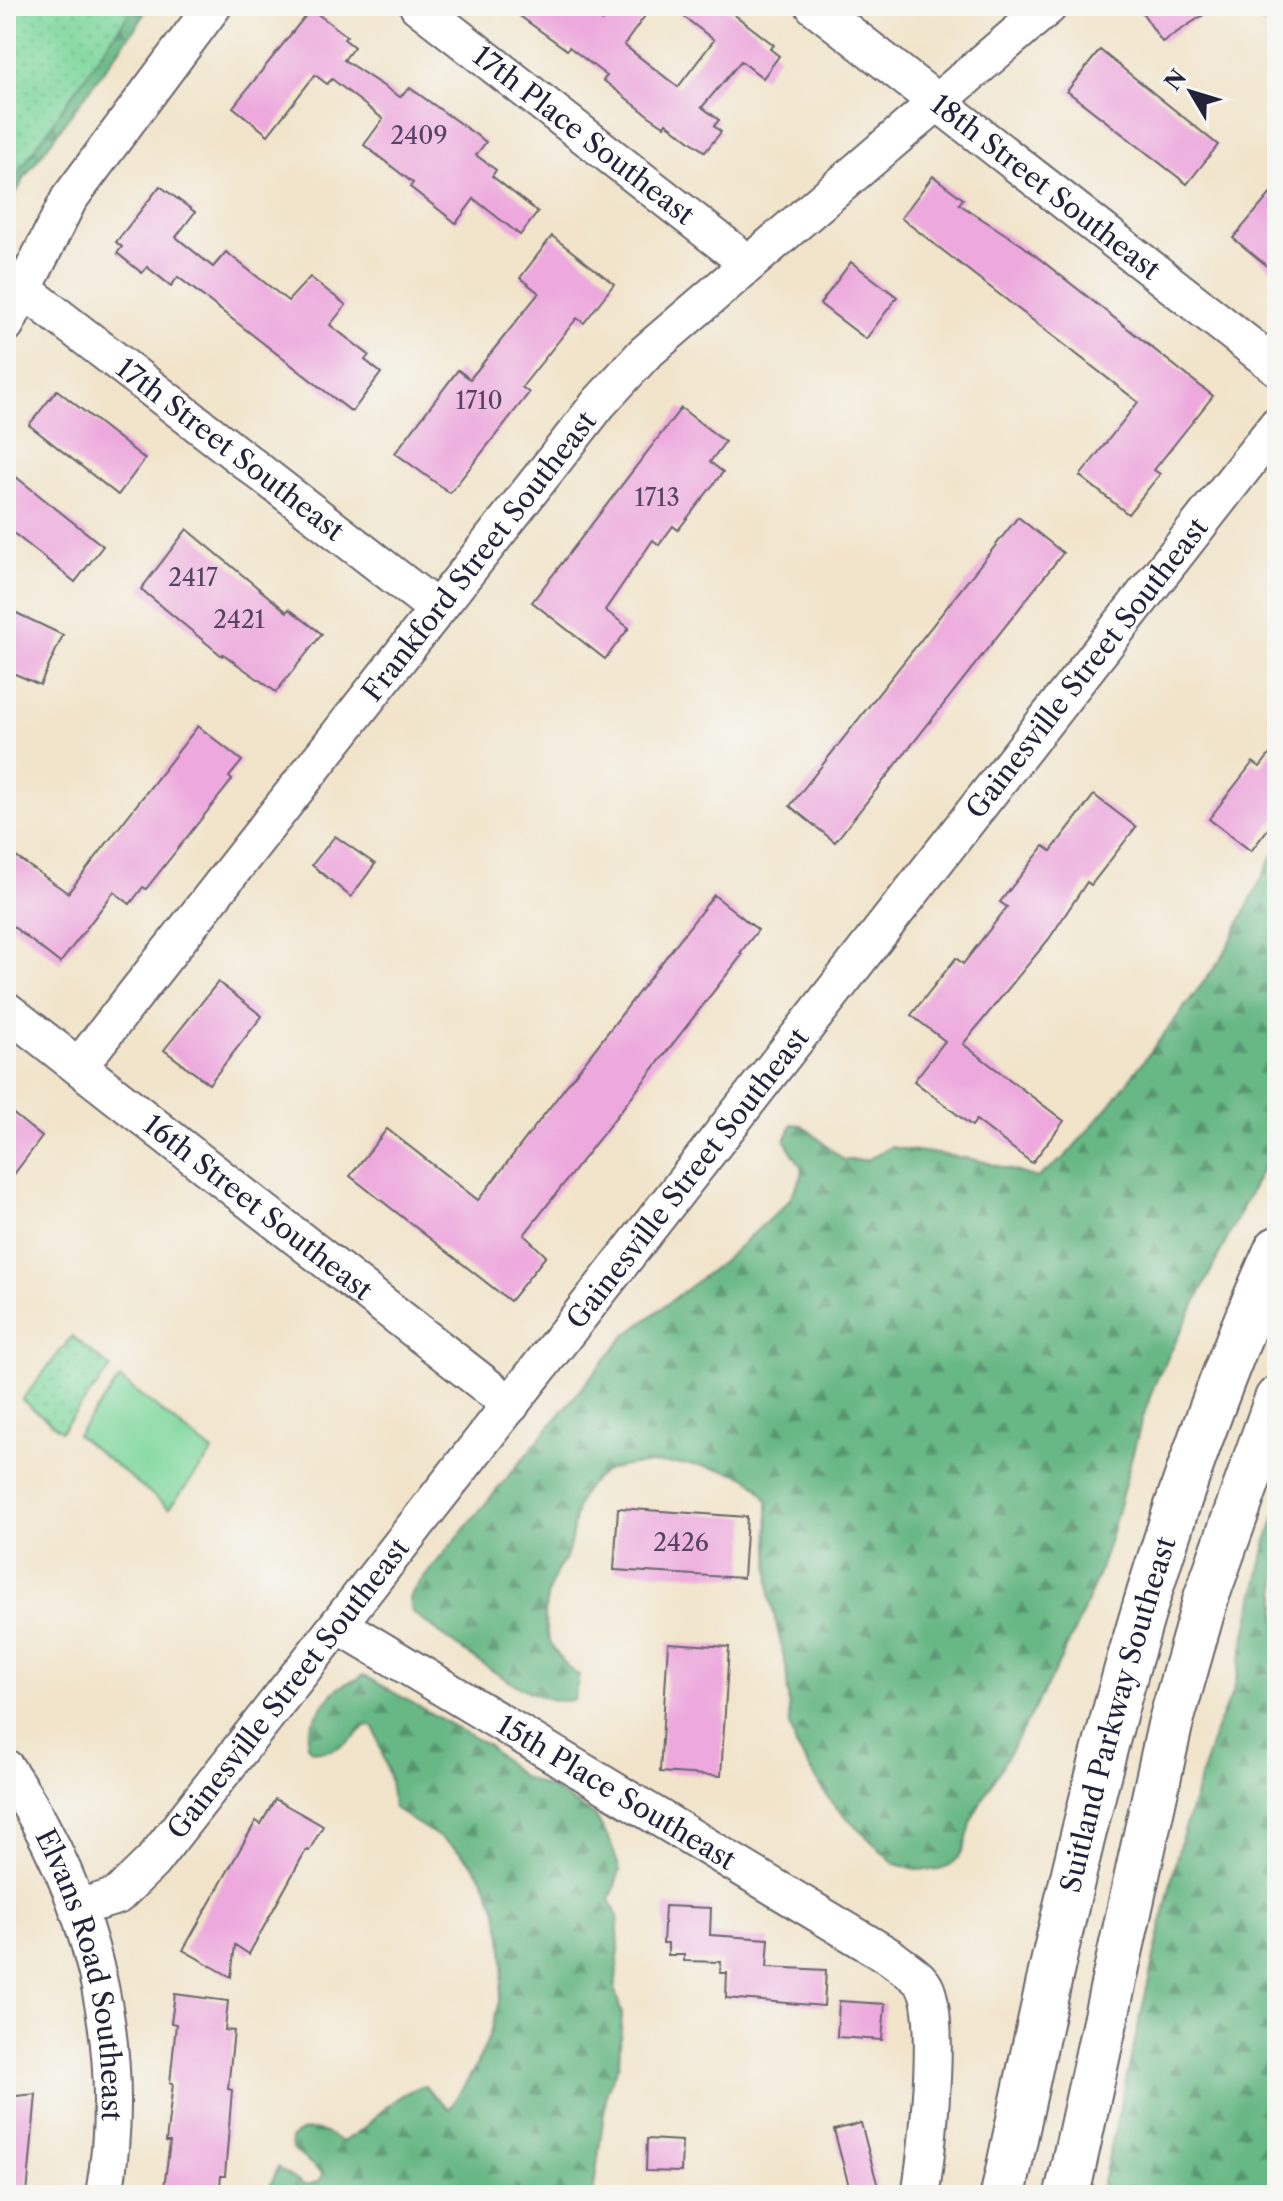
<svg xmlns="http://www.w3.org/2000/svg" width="1283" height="2201" font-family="'Libre Caslon Text',serif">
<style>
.forest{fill:url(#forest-firs);stroke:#456d60;stroke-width:2}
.park{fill:url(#park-dots);stroke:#517d6c;stroke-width:2}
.garden{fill:#80d89e;stroke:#517d6c;stroke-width:2}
.building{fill:#eda9dd}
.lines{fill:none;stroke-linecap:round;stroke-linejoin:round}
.minor-casing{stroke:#6a666d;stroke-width:40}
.highway-casing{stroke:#6a666d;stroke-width:48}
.minor{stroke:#fff;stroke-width:36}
.highway{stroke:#fff;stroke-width:44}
.labels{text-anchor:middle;stroke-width:6;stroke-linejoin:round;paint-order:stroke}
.number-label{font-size:24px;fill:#554464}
.street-label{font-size:28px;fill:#22223b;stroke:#f6f6f2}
</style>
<defs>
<pattern id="forest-firs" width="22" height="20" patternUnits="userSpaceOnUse" patternTransform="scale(2)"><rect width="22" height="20" fill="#68b885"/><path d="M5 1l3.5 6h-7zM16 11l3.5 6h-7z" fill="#55956e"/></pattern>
<pattern id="park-dots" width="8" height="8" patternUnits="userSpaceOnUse" patternTransform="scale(2)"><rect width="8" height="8" fill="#80d89e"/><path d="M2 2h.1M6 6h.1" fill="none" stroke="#6eb989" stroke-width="1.8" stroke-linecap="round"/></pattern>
</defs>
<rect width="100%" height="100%" fill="#f6f6f2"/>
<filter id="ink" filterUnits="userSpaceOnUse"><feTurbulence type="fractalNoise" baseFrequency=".0125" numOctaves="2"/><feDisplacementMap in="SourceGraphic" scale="16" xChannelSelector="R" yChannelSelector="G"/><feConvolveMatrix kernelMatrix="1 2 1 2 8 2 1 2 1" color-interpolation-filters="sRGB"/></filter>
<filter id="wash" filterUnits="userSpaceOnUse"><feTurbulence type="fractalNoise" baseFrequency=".006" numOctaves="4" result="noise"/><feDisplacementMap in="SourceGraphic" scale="32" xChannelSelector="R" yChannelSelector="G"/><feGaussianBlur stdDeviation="1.8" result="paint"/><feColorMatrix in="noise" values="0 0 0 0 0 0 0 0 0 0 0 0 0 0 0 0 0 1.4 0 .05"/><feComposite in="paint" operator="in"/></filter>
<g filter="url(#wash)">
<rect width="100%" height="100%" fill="#f1e4ca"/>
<g class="forest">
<polygon points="6,6 147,6 141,20 24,178 6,213"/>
<polygon points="1235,6 1277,6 1277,24 1260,22"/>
<path d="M 1277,847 L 1277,1139 L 1156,1381 C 1129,1448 1120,1522 1092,1590 C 1061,1669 1014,1743 973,1817 C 969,1829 967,1845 960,1855 C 947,1876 913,1871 894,1863 L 831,1802 L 796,1746 L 790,1725 L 786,1666 L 770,1597 L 768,1502 C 763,1493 758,1485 749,1479 C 724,1463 623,1456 600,1475 C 568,1501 578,1522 568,1552 C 566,1560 559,1566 556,1573 C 536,1613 543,1650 579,1676 L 574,1699 C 537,1714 443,1635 412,1612 L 410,1598 L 416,1587 L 625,1336 L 722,1262 L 788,1202 L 802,1176 L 801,1166 L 785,1141 L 792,1124 L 802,1125 L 844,1160 L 867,1160 L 890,1147 L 978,1160 L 1037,1178 L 1065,1157 L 1109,1106 L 1222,958 Z"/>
<polygon points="1277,1511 1277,2195 1100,2195 1179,1847 1217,1726 1234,1690 1266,1543"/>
<path d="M 363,1675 L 487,1745 L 521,1776 L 554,1790 L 595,1816 L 610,1841 L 620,1870 L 610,1900 L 617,1915 L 619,1946 L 615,1991 L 622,2014 L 619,2063 L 607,2091 L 593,2195 L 271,2195 L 269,2189 L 278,2167 L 304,2185 L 318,2182 L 323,2174 L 292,2148 L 291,2139 C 305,2123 327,2131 342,2142 C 378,2124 386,2095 425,2086 L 448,2109 C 498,2046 526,1949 480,1874 C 460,1843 420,1829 393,1807 L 390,1780 L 374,1727 L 367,1725 C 351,1741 335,1756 311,1750 L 307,1745 C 306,1727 329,1692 345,1684 C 353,1680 357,1681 363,1675 Z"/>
</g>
<g class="park">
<polygon points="6,6 134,6 6,190"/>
<polygon points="72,1336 111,1368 61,1431 22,1400"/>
</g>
<polygon class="garden" points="120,1379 213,1452 169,1508 77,1435"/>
<g id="blocks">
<g class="building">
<polygon points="506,6 583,6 602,21 614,6 652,6 624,45 678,87 714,40 670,6 723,6 774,45 770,49 779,56 763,78 741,61 702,107 719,120 714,126 721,132 705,152 666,123 664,126 649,116 603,80 607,76 569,47 567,50"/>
<polygon points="1138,6 1217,6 1162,42"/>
<polygon points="311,9 347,36 344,39 354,47 344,60 400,97 410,88 486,142 476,155 496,170 492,176 538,212 520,235 474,199 456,223 410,187 413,183 364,145 383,119 332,79 327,84 315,75 268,135 233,107"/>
<polygon points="1100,50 1218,145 1187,184 1067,91"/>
<polygon points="933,176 963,199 959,204 1022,245 1213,396 1154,470 1160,474 1128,514 1080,476 1138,402 901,218"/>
<polygon points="160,186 195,212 176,237 213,267 226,252 288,301 310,277 346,305 330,325 369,355 365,360 381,373 352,412 178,277 171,286 147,267 142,273 117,253 122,247 116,242"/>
<polygon points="1277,186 1277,274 1233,238"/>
<polygon points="552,236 614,284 584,323 577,318 549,353 522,387 529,393 450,493 395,453 458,370 470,379 539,293 520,278"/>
<polygon points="851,262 897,297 866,339 820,304"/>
<polygon points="57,390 145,459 118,495 29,425"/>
<polygon points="681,408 725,442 710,462 723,472 678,530 673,526 659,545 653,540 605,610 629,628 605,659 532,602"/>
<polygon points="6,469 103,546 75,582 6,527"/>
<polygon points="1018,517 1063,553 835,842 790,806"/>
<polygon points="187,529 287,612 289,609 322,634 276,692 223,654 222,656 141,589"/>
<polygon points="6,608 63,635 40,685 6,670"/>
<polygon points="198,726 242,761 229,777 232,780 146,889 143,887 130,904 114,892 60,963 6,921 6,850 68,893"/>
<polygon points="1277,745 1277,817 1251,851 1209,819 1253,762 1260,767"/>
<polygon points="1094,795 1136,827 1091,885 1087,882 1049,939 963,1044 1064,1121 1032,1163 976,1120 972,1126 914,1081 945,1041 911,1015 956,958 963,964 1007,907 1000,902 1044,846 1051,851"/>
<polygon points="335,836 375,864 351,897 312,865"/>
<polygon points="714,895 758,930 740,953 742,955 524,1235 546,1256 510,1301 350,1176 387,1129 478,1200"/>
<polygon points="218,982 262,1016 209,1084 164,1050"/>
<polygon points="6,1108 42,1137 6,1185"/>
<polygon points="618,1508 747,1517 743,1578 614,1570"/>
<polygon points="668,1643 729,1647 721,1776 660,1772"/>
<polygon points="275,1799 323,1826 309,1851 306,1850 249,1954 235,1945 231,1977 183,1950 256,1821 261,1824"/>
<polygon points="665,1906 711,1908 710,1935 769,1939 767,1967 826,1970 824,2006 726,1998 727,1973 720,1973 721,1962 684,1961 684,1955 668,1955 668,1943 663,1943"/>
<polygon points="175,1994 228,2001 225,2030 234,2031 228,2089 232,2090 225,2176 221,2176 219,2195 163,2195 170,2142 166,2142 173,2083 170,2083 176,2024 171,2023"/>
<polygon points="839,2001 885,2004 882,2040 837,2037"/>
<polygon points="36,2094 27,2195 6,2195 6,2097"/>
<polygon points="861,2123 878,2187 851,2194 834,2130"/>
<polygon points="647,2139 682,2141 681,2172 646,2171"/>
</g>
</g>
</g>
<g filter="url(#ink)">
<use href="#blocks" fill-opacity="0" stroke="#6a666d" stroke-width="2"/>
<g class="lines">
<g class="minor-casing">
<g id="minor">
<path id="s1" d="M 418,6 L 748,263"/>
<path id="s2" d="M 814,6 L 1277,367"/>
<path id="s3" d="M 23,289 L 437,609"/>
<polyline points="6,324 69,199 213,6"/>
<path id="s4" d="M 6,1010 L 511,1405"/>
<path id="s5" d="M 79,1066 L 599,403 L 644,354 L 1049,6"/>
<path id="s6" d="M 339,1625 L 892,1958 C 903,1967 918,1975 925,1987 C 942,2018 927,2156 920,2195"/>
<path id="s7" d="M 6,1768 C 91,1893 130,2045 104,2195"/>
<path id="s8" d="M 78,1908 L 117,1896 L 152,1862 L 1277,425"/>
</g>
</g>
<g class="highway-casing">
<g id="highway">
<path id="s9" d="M 1003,2195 C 1072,1868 1139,1556 1277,1249"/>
<polyline points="1067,2195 1170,1725 1206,1598 1277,1399"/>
</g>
</g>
<use href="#minor" class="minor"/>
<use href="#highway" class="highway"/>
</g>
</g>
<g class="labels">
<g class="number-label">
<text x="419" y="144">2409</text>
<text x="479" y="409">1710</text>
<text x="657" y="506">1713</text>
<text x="193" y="586">2417</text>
<text x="239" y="628">2421</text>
<text x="681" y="1551">2426</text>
</g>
<g class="street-label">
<text dy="10" stroke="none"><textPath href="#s1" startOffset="210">17th Place Southeast</textPath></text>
<text dy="10" stroke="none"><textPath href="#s2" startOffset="294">18th Street Southeast</textPath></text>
<text dy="10" stroke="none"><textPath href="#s3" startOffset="262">17th Street Southeast</textPath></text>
<text dy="10" stroke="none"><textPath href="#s5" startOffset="648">Frankford Street Southeast</textPath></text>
<text dy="10" stroke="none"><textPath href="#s8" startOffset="1606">Gainesville Street Southeast</textPath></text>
<text dy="10" stroke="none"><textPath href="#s8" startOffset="958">Gainesville Street Southeast</textPath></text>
<text dy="10" stroke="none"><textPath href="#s4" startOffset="320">16th Street Southeast</textPath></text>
<text dy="10" stroke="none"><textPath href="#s8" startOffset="310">Gainesville Street Southeast</textPath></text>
<text dy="10" stroke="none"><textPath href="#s9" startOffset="494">Suitland Parkway Southeast</textPath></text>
<text dy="10" stroke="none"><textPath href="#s6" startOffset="324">15th Place Southeast</textPath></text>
<text dy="10" stroke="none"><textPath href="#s7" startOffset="224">Elvans Road Southeast</textPath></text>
</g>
</g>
<rect width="1283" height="2201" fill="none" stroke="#f6f6f2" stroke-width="32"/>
<g transform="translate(1191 92) rotate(308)" stroke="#f6f6f2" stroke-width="6" paint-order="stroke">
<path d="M0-6L14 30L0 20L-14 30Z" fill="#22223b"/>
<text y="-12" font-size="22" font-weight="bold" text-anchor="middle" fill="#22223b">N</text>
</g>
</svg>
